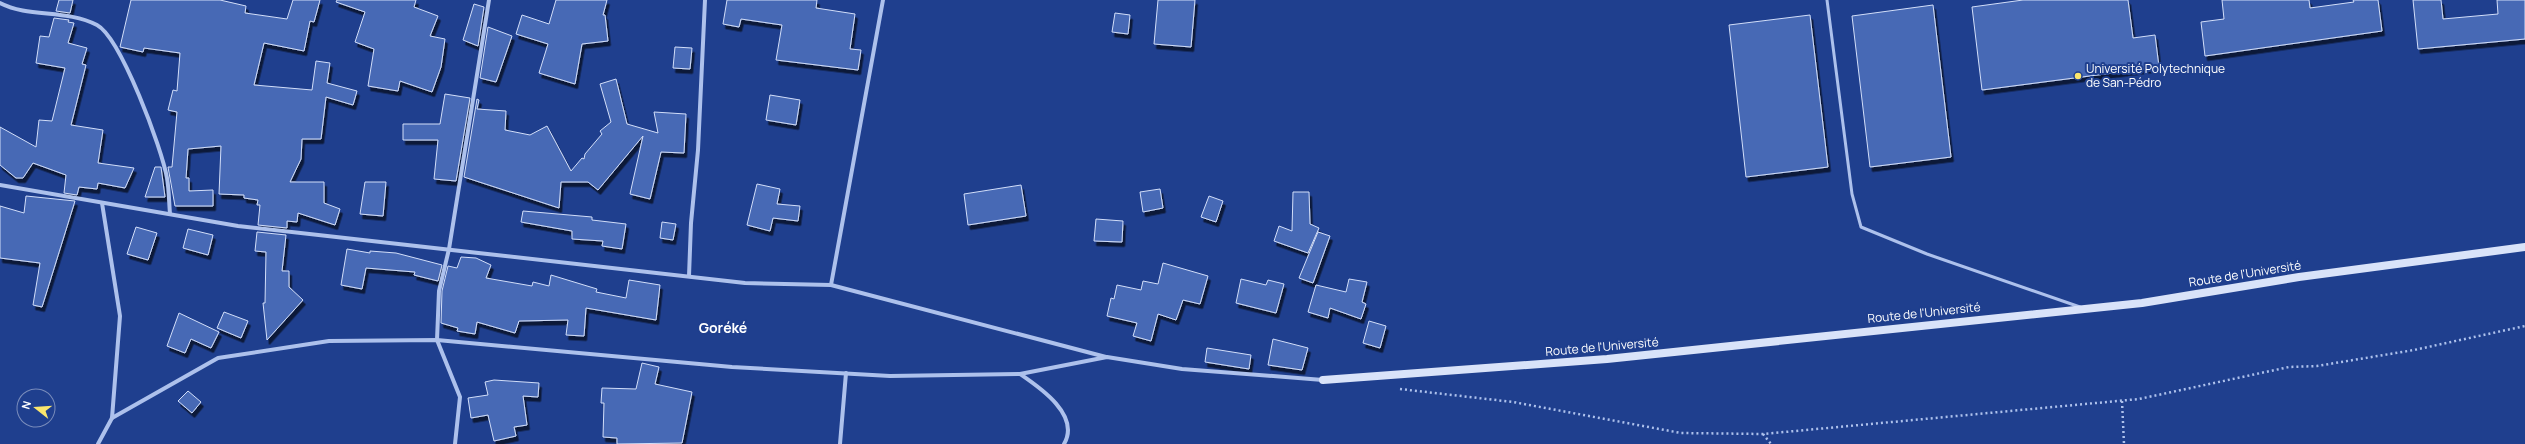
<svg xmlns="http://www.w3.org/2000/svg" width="2525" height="444" font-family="Manrope,sans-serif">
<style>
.building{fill:#4769b5;stroke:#d2def9;filter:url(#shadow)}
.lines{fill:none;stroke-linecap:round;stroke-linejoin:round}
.path{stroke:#adc1ec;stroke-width:2.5;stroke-dasharray:2 3;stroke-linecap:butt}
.lane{stroke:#adc1ec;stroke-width:3}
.street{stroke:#adc1ec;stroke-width:4}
.secondary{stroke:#d9e3f9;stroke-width:8}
.poi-dot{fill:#fbe66d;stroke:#1f3f8e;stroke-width:1.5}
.labels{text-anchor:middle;stroke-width:4;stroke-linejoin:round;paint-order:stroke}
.poi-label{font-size:12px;fill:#fff;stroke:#1f3f8e;text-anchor:start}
.street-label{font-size:12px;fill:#fff;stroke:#1f3f8e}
.quarter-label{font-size:14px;font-weight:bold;fill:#fff;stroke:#1f3f8e}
</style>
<defs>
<filter id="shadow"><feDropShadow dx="2.5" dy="4.5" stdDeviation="0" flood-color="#0009"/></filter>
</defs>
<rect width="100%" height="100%" fill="#1f3f8e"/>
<g class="building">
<polygon points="59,0 73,0 70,13 56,11"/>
<polygon points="131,0 220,0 246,6 245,13 287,19 293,0 320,0 314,22 310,21 304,51 264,43 254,85 312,90 316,61 330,63 327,83 357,91 353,105 326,97 321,139 302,139 301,159 290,182 324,182 324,203 340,209 335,225 298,213 297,222 287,221 287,228 258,225 260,205 257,205 258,200 244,198 244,195 219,194 221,146 188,149 186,178 189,178 189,191 213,190 213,206 175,206 168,167 172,167 177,112 168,110 173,90 177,91 180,53 144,48 143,52 120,47"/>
<polygon points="337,0 416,0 414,7 438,16 430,36 445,39 441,67 432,92 400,81 398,91 368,86 374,49 355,42 365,12 336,2"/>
<polygon points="556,0 607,0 603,15 605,15 608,41 582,44 575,84 539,73 548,44 516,34 522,15 549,24"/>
<polygon points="727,0 817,0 816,8 855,14 850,49 861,50 858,70 776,60 782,25 741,19 739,27 723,24"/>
<polygon points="1158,0 1195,0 1191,47 1154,44"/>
<polygon points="2023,0 2128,0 2133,38 2155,35 2159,67 1982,90 1972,7"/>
<polygon points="2222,0 2309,0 2310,8 2354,2 2353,0 2378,0 2382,31 2205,56 2201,22 2224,19"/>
<polygon points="2413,0 2441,0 2443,19 2498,14 2497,0 2525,0 2525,39 2418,49"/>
<polygon points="474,4 484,7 478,46 463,40"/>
<polygon points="1933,5 1951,157 1870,167 1852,16"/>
<polygon points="1115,13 1130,15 1128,34 1112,32"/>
<polygon points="1810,15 1828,167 1746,177 1729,25"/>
<polygon points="54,18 69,20 68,22 74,23 68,43 87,48 82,64 86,65 71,125 103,130 98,163 134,168 125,188 98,183 97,189 79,187 77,195 64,193 66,175 33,163 23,178 16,178 0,165 0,127 36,147 39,120 52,121 65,68 36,63 40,36 49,37"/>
<polygon points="488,27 512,36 496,82 480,78"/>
<polygon points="675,47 692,48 690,69 673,68"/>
<polygon points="616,79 627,124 658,133 654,112 686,114 684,153 661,152 650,199 630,194 643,136 598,190 588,182 561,182 559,208 464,177 477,99 479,100 477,109 506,111 505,130 530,135 547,126 571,171 582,158 584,159 585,154 602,134 600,131 611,122 600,84"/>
<polygon points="445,94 470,98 456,181 434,179 438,140 403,140 403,124 440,124"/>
<polygon points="770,95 800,100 796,125 766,120"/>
<polygon points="155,167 161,167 165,197 145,197"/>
<polygon points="365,182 386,182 383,216 360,214"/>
<polygon points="757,184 780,189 777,204 800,206 798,221 773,218 770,231 747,225"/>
<polygon points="1021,185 1026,216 968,225 964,194"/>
<polygon points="1160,189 1163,208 1143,212 1140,192"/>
<polygon points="1293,192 1309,192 1310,224 1319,228 1308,253 1274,241 1279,226 1292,231"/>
<polygon points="26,196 75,201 42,307 33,305 40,263 0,258 0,206 24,213"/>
<polygon points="1209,196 1223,201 1216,222 1201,217"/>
<polygon points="523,211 592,217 592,220 626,224 622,249 602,246 603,241 572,239 572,231 521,222"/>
<polygon points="1096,219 1123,221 1122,242 1094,241"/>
<polygon points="662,222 676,224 673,240 660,238"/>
<polygon points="136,227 157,233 148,260 127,254"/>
<polygon points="188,229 213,235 208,255 183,248"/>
<polygon points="257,232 286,235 282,271 289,271 289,287 303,300 267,340 263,303 265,303 266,252 255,251"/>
<polygon points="1318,232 1330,236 1313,283 1299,278"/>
<polygon points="347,249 370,253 370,251 396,253 442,265 438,281 414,275 415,272 366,268 362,289 341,285"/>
<polygon points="461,257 476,258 491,265 486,278 532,286 533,282 549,286 551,275 597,289 596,292 626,298 629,280 660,285 656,320 586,308 584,336 566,335 568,320 519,321 515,333 477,322 475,334 457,331 458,328 441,323 442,291 448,266 457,268"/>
<polygon points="1163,263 1208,276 1200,304 1183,300 1176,320 1158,314 1151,341 1133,336 1137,323 1107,316 1111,298 1114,299 1117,285 1141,290 1143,281 1158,284"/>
<polygon points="1241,279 1266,285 1268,280 1284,284 1276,313 1236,303"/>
<polygon points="1349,279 1367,282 1362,302 1366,304 1361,319 1330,308 1328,318 1308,312 1316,285 1346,292"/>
<polygon points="224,312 248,321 241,338 217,328"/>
<polygon points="179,313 219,332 211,348 191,339 185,353 167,346"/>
<polygon points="1369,321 1386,326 1380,348 1363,343"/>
<polygon points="1273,339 1308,348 1302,370 1268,365"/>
<polygon points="1207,348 1251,355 1249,369 1205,362"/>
<polygon points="642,363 659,367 655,384 692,392 682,443 617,444 617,438 603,437 604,403 601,403 602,388 636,389"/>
<polygon points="494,380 539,383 538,397 523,396 527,425 514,427 516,436 494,441 488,415 471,418 468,398 488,395 485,382"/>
<polygon points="188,391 201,402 192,413 178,401"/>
</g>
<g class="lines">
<g class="path">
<polyline points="1400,389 1513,402 1681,433 1763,434 2139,399 2289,367 2317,366 2414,350 2525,326"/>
<polyline points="2122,401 2124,444"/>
<polyline points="1763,434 1771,444"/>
</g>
<polyline class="lane" points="1827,0 1852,194 1861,227 1927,254 2080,307"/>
<g class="street">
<path d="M 0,3 C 29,18 66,9 97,25 C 121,38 162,149 167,178 C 169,189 169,202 170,214"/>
<polyline points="0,185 238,226 745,283 831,285 1106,357"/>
<polyline points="689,276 691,223 698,150 705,0"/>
<polyline points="831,285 883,0"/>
<path d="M 1020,374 C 1039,387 1081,415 1064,444"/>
<polyline points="112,418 218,358 329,341 437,340 732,367 890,376 1020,374 1107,357 1182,369 1323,380"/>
<polyline points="98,444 112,418 120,316 102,203"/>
<polyline points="455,444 460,397 437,340 439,291 449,249 489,0"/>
<polyline points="840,444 846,373"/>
</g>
<polyline class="secondary" points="1323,380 1607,359 2142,303 2299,277 2525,247"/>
</g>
<circle class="poi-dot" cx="2078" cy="76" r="4"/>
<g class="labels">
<g class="poi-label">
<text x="2086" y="73">Université Polytechnique<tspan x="2086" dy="14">de San-Pédro</tspan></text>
</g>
<g class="street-label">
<text transform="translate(2245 274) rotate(-9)" y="4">Route de l'Université</text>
<text transform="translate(1924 313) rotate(-6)" y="4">Route de l'Université</text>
<text transform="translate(1602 347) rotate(-5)" y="4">Route de l'Université</text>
</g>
<g class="quarter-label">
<text x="723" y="333">Goréké</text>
</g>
</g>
<g transform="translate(36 408) rotate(287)"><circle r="19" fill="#1f3f8e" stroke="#798cbb"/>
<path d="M0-3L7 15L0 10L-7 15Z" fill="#fbe66d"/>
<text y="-6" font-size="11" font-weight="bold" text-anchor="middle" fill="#ffffff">N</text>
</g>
</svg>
